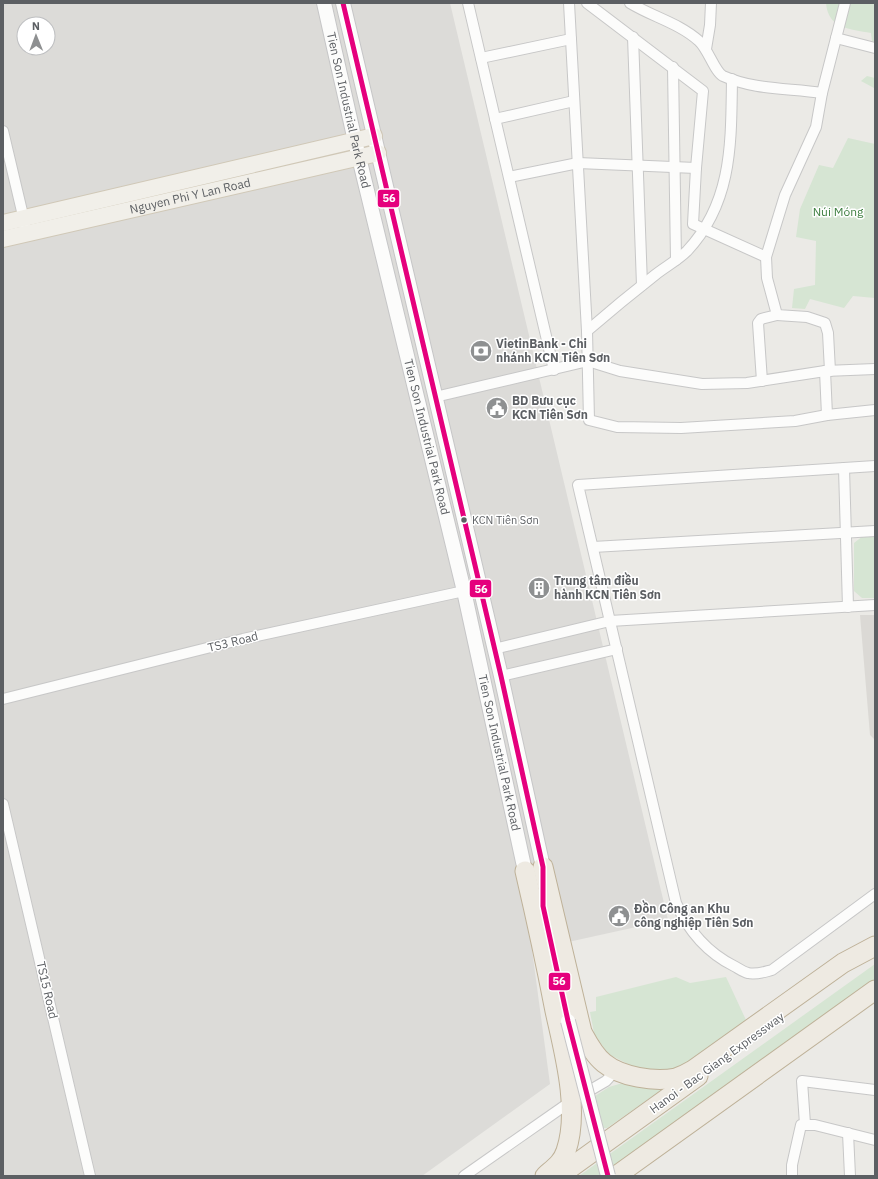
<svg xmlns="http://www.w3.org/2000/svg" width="878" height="1179" font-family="'IBM Plex Sans',sans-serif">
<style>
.industrial{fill:#dcdbd8;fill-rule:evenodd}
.education{fill:#dbd9d5}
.green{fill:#d6e5d3}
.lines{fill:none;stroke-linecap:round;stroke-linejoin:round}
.street-casing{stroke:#c7c7c7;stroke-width:12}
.secondary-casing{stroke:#c6c6c7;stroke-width:16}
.primary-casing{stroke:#d0c8b7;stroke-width:18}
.highway-casing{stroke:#beb198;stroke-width:21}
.street{stroke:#fcfcfb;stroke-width:10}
.secondary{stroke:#fcfcfb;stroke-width:14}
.primary{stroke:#f1efe9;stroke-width:16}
.highway{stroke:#eeeae2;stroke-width:19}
.secondary-bridge-casing{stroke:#c6c6c7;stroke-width:16;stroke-linecap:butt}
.secondary-bridge{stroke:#fcfcfb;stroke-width:14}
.bus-1-casing{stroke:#fff;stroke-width:8}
.bus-1{stroke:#e5007d;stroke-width:5}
.bus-dot{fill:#5c5f63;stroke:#fff;stroke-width:1.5}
.labels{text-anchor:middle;stroke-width:3;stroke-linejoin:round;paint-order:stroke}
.bus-label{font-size:11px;fill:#5c5f63;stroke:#fff;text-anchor:start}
.street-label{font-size:12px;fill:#5c5f63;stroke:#fff}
.park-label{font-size:12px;fill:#3f7f41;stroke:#fff}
.poi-label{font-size:12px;font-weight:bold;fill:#5c5f63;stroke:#fff;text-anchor:start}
.line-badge{stroke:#fff;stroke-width:1.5}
.badge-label{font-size:11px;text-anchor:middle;font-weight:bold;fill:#fff}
</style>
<rect width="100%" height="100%" fill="#ebeae6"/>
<path class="industrial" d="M 3,3 L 450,3 L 668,920 L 532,950 L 550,1084 L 422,1176 L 3,1176 ZM 24,24 L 48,24 L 48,48 L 24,48 Z"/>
<polygon class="education" points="860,615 875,615 875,740 870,735"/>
<g class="green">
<path d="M 826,3 L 875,3 L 875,42 L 872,41 L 871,33 C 850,29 828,29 826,3 Z"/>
<polygon points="867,76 875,78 875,94 874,88 861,81"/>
<polygon points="848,138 875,144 875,298 853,296 844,308 810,299 805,309 792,308 794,289 815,285 816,241 796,237 800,209 819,165 833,168"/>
<polygon points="875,535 875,598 862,598 854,591 854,543 863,536"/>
<polygon points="875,964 875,980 603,1176 579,1176"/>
<polygon points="676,977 690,983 726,977 746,1020 699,1062 662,1072 632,1066 608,1054 594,1033 590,1012 596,1011 596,997"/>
<polygon points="626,1082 670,1084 607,1128 600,1128 592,1098 609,1087"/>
</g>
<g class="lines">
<g class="street-casing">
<g id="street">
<polyline points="468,3 554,370"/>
<polyline points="569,3 587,331 589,420 617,427 681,428 795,421 827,415 875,410"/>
<polyline points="587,3 703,91 696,168 693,224 766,257"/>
<path d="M 630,3 C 653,17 679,23 699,41 C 708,49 715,72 723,76 C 754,90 789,88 822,93"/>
<polyline points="633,37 642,285"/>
<polyline points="836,38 875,48"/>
<polyline points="706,49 710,25 711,3"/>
<polyline points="481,58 571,39"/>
<polyline points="673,67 676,260"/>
<polyline points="495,119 574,101"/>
<polyline points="3,131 25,224"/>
<polyline points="509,177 578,163 696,168"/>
<path d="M 587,331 C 609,312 632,293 655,275 C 665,267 678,260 687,251 C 733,202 731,142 732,79"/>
<polyline points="825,371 827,415"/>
<polyline points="830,371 828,333 825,323 807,317 777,315 767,278 766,257 785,195 816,127 822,93 845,3"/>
<polyline points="762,381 758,323 761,319 777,315"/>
<polyline points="435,397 588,361 620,371 702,384 747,383 825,371 875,369"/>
<path d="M 875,466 L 578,485 L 676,903 C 688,930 706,952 734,966 C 738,968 743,972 748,973 C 756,975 764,972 772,970 L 875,894"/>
<polyline points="844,468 848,607"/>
<polyline points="593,547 875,531"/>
<polyline points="494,649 610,621 875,605"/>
<polyline points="501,676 617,649"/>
<polyline points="3,699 243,639 464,591"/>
<polyline points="3,804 90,1176"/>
<polyline points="805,1124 802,1081 875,1090"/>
<polyline points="848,1133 850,1176"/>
<polyline points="464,1176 570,1102 606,1081 616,1070"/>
<polyline points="792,1176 792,1165 801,1125 815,1125 875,1140"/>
</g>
</g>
<g class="secondary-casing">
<g id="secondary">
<path id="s1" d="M 324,3 L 355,141 L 464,591 L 525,871 L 529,879"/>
<polyline points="343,3 501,676 543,867 543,876"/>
<polyline points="546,922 568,1021"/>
</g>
</g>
<g class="primary-casing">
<g id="primary">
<polyline points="3,223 374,136"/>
<path id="s2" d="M 3,239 L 378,153"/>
</g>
</g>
<g class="highway-casing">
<g id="highway">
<path d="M 543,867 L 582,1032 C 588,1043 594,1055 604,1063 C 621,1077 654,1082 676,1078 C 682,1076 688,1073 693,1070 L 843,963 L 875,946"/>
<path d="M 525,871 C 536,918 546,964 555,1011 C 564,1052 580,1110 566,1151 C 562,1163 554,1168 545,1176"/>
<polyline points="559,1176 698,1076"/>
<polyline points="616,1176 875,990"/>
</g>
</g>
<use href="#street" class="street"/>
<use href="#secondary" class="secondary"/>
<use href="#primary" class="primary"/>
<use href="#highway" class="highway"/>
<g class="secondary-bridge-casing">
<polyline id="secondary-bridge" points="568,1021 608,1176"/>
</g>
<use href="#secondary-bridge" class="secondary-bridge"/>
<g class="bus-1-casing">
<polyline id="bus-1" points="343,3 501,676 543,867 543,906 568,1021 608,1176"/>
</g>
<use href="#bus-1" class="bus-1"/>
</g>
<defs>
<g id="bank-disc" transform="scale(1.15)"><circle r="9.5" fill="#8e9091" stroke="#fff"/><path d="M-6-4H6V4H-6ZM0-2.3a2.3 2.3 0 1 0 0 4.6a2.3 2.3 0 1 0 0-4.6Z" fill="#fff"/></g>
<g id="civic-disc" transform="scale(1.15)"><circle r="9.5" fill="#8e9091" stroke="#fff"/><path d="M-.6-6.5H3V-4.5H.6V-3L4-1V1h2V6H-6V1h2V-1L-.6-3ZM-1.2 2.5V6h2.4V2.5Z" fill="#fff"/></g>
<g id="building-disc" transform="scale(1.15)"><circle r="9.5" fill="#8e9091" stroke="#fff"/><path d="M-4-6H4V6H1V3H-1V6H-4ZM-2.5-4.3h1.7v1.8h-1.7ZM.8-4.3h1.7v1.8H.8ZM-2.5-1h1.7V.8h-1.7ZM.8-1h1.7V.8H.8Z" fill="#fff"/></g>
</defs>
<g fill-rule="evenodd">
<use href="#bank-disc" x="481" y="351"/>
<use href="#civic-disc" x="497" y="408"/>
<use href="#building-disc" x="539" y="588"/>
<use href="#civic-disc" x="619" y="916"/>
</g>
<circle class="bus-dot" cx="464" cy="520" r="3.5"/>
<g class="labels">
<g class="bus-label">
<text x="472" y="524">KCN Tiên Sơn</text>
</g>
<g class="street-label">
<text dy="4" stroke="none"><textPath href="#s1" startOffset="110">Tien Son Industrial Park Road</textPath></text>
<text dy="4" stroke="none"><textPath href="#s2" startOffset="192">Nguyen Phi Y Lan Road</textPath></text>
<text dy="4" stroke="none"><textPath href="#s1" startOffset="446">Tien Son Industrial Park Road</textPath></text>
<text transform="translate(233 642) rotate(-14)" y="4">TS3 Road</text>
<text dy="4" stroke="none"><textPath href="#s1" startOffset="770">Tien Son Industrial Park Road</textPath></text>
<text transform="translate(47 990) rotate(77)" y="4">TS15 Road</text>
<text transform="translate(717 1063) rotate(-36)" y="4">Hanoi - Bac Giang Expressway</text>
</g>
<g class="park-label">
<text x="838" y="216">Núi Móng</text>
</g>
<g class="poi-label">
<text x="496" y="348">VietinBank - Chi<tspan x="496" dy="14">nhánh KCN Tiên Sơn</tspan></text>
<text x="512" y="405">BD Bưu cục<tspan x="512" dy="14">KCN Tiên Sơn</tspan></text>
<text x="554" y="585">Trung tâm điều<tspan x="554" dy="14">hành KCN Tiên Sơn</tspan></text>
<text x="634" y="913">Đồn Công an Khu<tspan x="634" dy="14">công nghiệp Tiên Sơn</tspan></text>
</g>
</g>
<g class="line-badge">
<rect x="377" y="189" width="23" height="19" rx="4" fill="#e5007d"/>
<rect x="469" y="579" width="23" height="19" rx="4" fill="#e5007d"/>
<rect x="548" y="972" width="23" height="19" rx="4" fill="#e5007d"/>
</g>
<g class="badge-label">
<text x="389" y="202">56</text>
<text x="481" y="593">56</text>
<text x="559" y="985">56</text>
</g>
<rect width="878" height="1179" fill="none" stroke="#5c5f63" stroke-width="8"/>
<g transform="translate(36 36) rotate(359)"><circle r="19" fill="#ffffff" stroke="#bebfc1"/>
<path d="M0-3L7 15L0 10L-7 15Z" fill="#8e9091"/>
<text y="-6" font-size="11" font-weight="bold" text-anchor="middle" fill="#5c5f63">N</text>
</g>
</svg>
